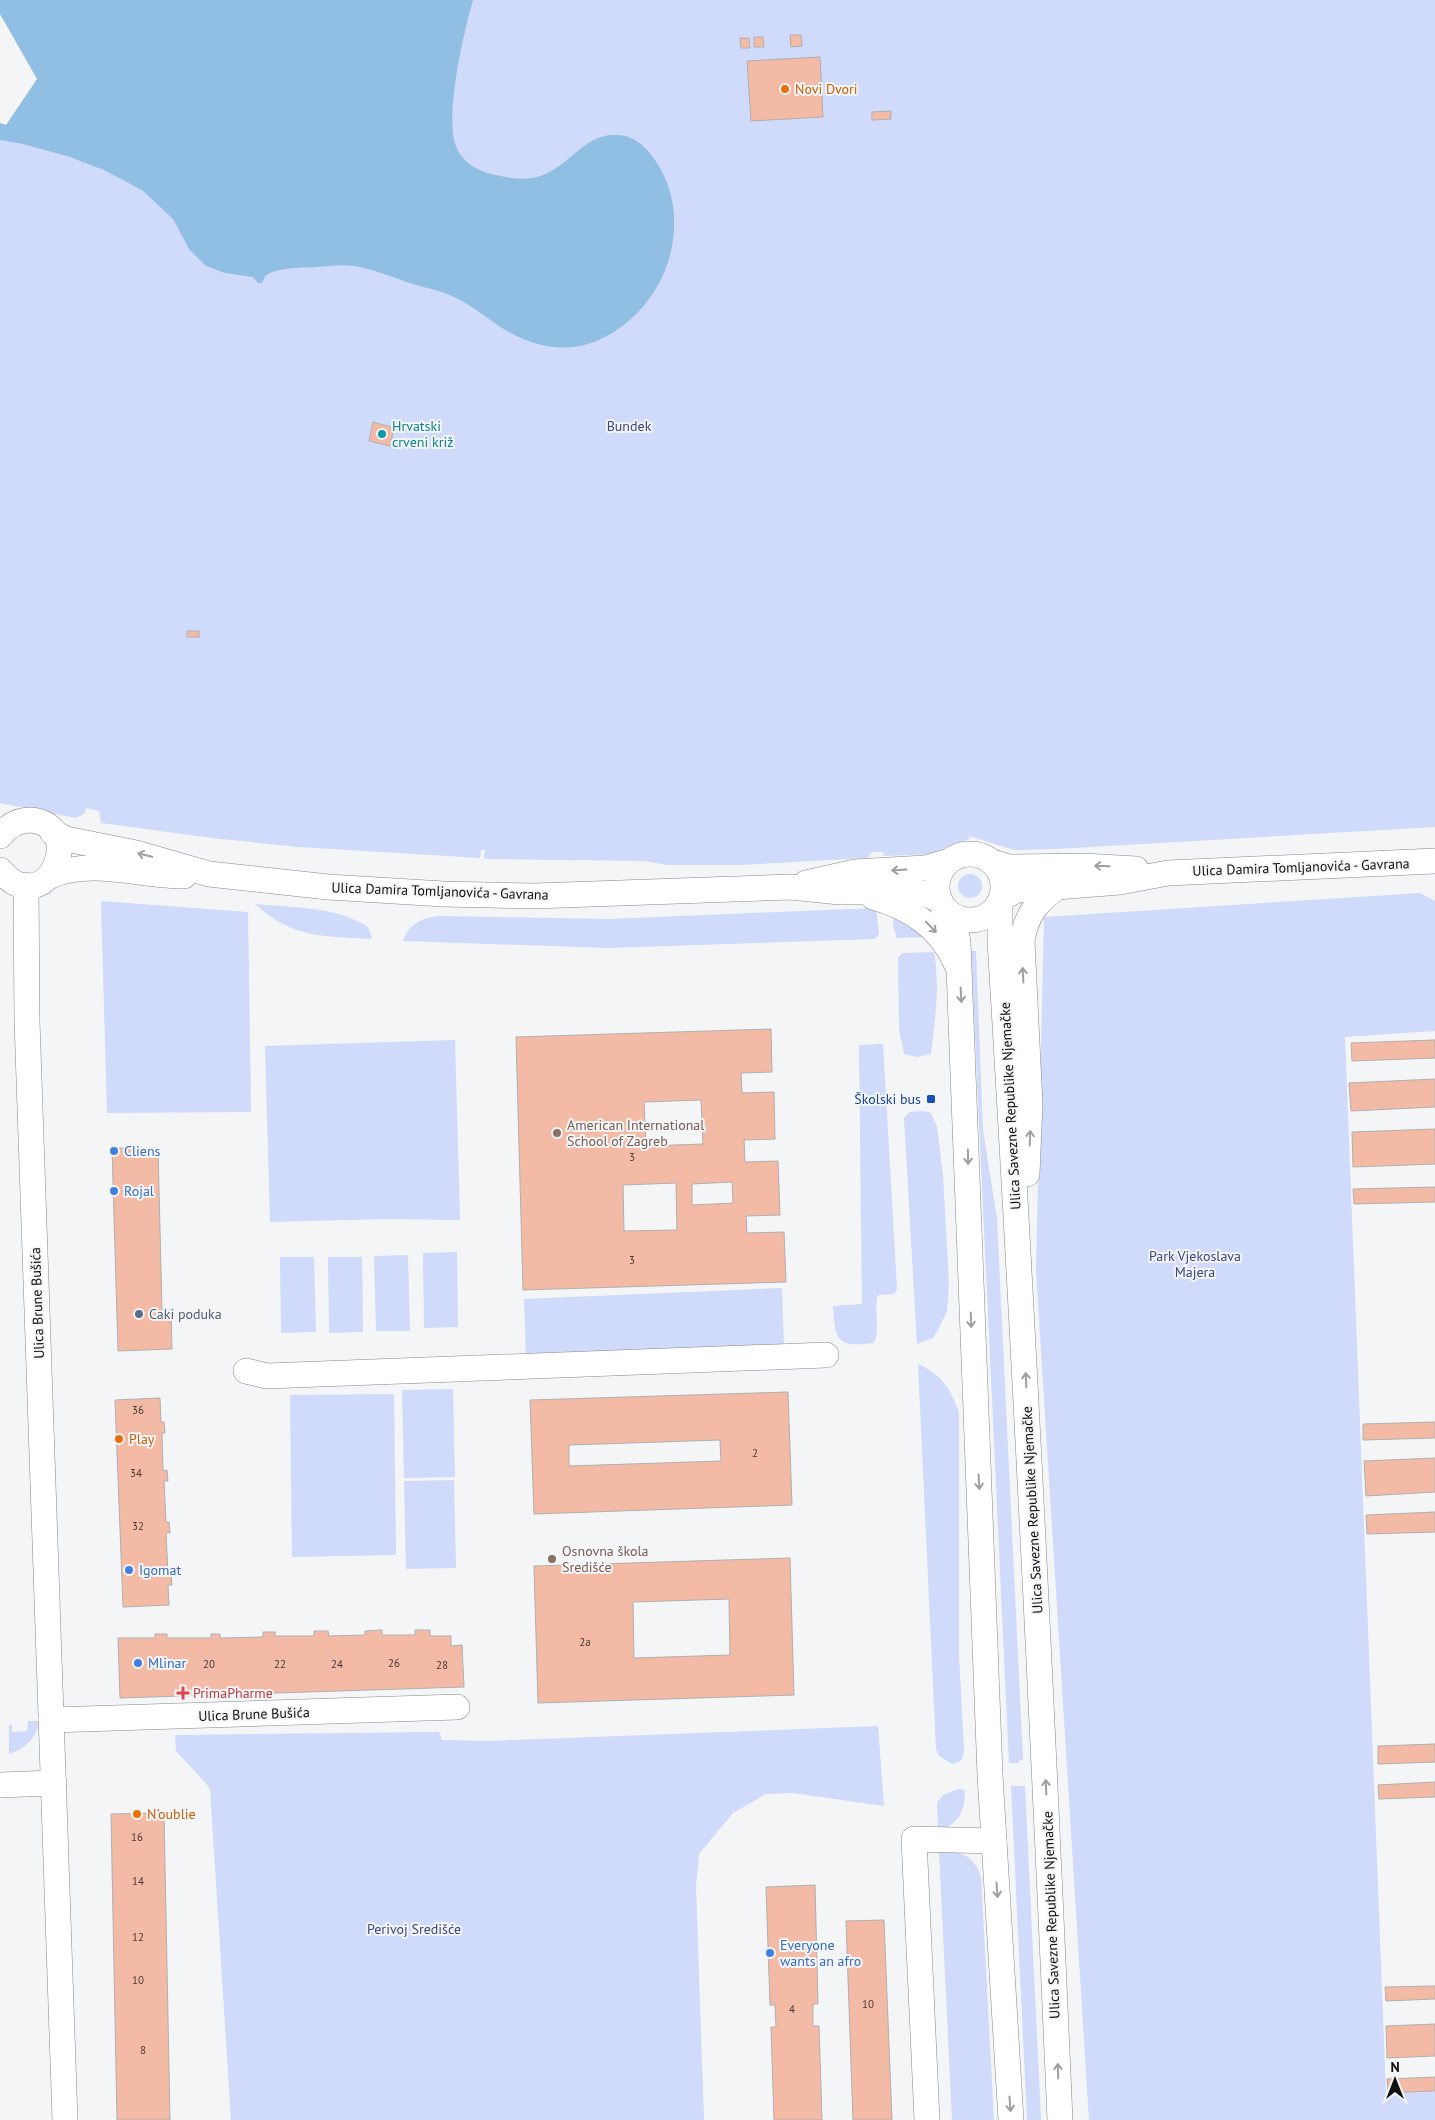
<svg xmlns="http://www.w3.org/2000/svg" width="1435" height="2120" font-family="'PT Sans',sans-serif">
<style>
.green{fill:#d0dafa}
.water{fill:#91bee3}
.pier{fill:#f4f5f6}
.building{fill:#f3baa6;stroke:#b1afaf;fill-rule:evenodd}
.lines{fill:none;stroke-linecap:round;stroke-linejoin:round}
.minor-casing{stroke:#878788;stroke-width:26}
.minor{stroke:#fff;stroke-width:25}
.oneway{stroke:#9f9f9f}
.food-dot{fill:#e8710a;stroke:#f4f5f6;stroke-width:2}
.culture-dot{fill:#0f9aa8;stroke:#f4f5f6;stroke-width:2}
.transit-dot{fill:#1a4fb4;stroke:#f4f5f6;stroke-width:2}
.education-dot{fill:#8d6e63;stroke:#f4f5f6;stroke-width:2}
.shop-dot{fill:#3f7fe0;stroke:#f4f5f6;stroke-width:2}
.service-dot{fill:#5c6f8a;stroke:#f4f5f6;stroke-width:2}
.health-dot{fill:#e0444e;stroke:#f4f5f6;stroke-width:2}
.labels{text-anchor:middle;stroke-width:4;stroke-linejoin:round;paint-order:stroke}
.number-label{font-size:11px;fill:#493a36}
.food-label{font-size:14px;fill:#c56008;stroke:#f4f5f6;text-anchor:start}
.culture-label{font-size:14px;fill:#0d838f;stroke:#f4f5f6;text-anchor:start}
.park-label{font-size:14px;fill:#3a4784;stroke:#f4f5f6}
.street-label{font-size:14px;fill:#101010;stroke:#f4f5f6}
.transit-label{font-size:14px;fill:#164399;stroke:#f4f5f6;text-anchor:end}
.education-label{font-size:14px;fill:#785e54;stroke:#f4f5f6;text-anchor:start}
.shop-label{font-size:14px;fill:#366cbe;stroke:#f4f5f6;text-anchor:start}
.service-label{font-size:14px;fill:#4e5e75;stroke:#f4f5f6;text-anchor:start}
.health-label{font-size:14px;fill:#be3a42;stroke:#f4f5f6;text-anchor:start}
</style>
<rect width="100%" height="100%" fill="#f4f5f6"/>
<g class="green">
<polygon points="0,0 1435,0 1435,827 1056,849 1014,850 969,836 970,839 950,845 932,854 884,856 883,852 872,852 868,858 741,865 667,865 645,861 484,859 485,850 481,850 480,858 298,847 212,838 101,823 99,811 86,808 85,813 76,818 0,803"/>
<circle cx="970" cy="886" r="12"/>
<polygon points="1420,893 1435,901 1435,1031 1345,1037 1386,2093 1435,2092 1435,2120 1089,2120 1036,1271 1044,917"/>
<polygon points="101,901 248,912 251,1112 107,1113"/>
<path d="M 255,904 C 293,908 337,906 368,927 L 372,939 C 324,936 293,939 255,904 Z"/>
<path d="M 876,908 L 879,934 L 875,939 L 608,948 L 403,941 C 409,924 421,918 439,916 L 608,919 Z"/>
<polygon points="893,913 926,937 897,938 893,926"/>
<polygon points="971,951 976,951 983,1130 997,1219 1023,1760 1019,1760 1019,1763 1009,1763"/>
<path d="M 934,952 C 940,986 935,1020 931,1054 L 917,1057 L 904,1054 L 899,1029 L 898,958 L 902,953 Z"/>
<polygon points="455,1040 460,1220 386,1219 270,1222 265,1046"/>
<path d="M 883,1044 L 897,1289 L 894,1294 L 878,1295 C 873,1310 881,1328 874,1343 C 837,1348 835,1341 833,1306 L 862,1304 L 859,1045 Z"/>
<polygon points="922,1111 931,1113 937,1127 943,1175 949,1285 947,1311 940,1326 933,1338 917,1344 904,1118 910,1112"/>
<polygon points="457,1252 458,1327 424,1328 423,1253"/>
<polygon points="408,1255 410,1331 376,1331 374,1256"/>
<polygon points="280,1257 314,1257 316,1332 281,1333"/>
<polygon points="328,1257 362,1257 363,1332 329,1333"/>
<polygon points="782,1288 784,1346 526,1357 524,1299"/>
<path d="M 918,1364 C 941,1374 951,1389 959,1413 L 959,1656 L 964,1750 C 963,1760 962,1762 952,1764 L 939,1756 L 936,1749 Z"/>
<polygon points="453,1389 455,1477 404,1478 402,1390"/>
<polygon points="394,1394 396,1555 292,1557 290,1395"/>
<polygon points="454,1480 456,1568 406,1569 404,1481"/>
<path d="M 28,1721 L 39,1721 C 37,1738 25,1749 9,1754 L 9,1725 L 12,1725 L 12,1732 L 27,1731 Z"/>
<polygon points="878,1726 884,1806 793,1793 766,1794 733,1813 699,1854 696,1886 704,2120 231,2120 210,1788 176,1751 175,1735 439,1732 442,1740 490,1741"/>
<polygon points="1011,1786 1025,1786 1041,2120 1027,2120"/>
<path d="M 958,1789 L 965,1790 C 965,1809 959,1826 938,1830 L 937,1803 L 943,1795 Z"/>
<path d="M 939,1851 C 960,1850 973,1855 981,1876 L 994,2120 L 952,2120 Z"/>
</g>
<path class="water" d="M 0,0 L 473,0 C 464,31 444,117 456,146 C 462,163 479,172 496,175 C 512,179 528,181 543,175 C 570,165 585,133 617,135 C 634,135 646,147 655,160 C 687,206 677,270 640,310 C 601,351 556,359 507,331 C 489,320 473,306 454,297 C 442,291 427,288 413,284 C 394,278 374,269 354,266 C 342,264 328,266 316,267 C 301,268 277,267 265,276 L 262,283 L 258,283 L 253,277 L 225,273 L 206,266 L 189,249 L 173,219 L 142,190 L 104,170 L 70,157 L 23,144 L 0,140 Z"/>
<polygon class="pier" points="0,14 37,79 6,125 0,123"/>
<g class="building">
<polygon points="790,35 801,35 802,46 791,47"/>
<polygon points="754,37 763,37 764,47 754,47"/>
<polygon points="740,38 749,38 750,48 741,48"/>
<polygon points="820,57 823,117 751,121 747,61"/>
<polygon points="891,111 891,119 872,120 872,112"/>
<polygon points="373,422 394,428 390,446 369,441"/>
<rect x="187" y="631" width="12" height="6"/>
<path d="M 771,1029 L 772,1072 L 741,1073 L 742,1093 L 774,1092 L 775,1139 L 744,1140 L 745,1162 L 778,1161 L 780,1215 L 746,1216 L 747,1233 L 784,1232 L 786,1282 L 523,1290 L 516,1037 ZM 701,1100 L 703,1144 L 646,1146 L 644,1102 ZM 732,1182 L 733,1203 L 692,1205 L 692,1184 ZM 676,1183 L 677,1230 L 624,1231 L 623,1185 Z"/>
<polygon points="1435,1040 1435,1058 1352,1061 1351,1043"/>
<polygon points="1435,1079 1435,1107 1351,1111 1349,1083"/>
<polygon points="1435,1129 1435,1164 1353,1167 1352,1132"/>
<polygon points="112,1148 158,1148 162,1311 171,1310 172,1349 118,1351"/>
<polygon points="1435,1187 1435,1202 1354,1204 1353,1189"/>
<path d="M 788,1392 L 792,1505 L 534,1514 L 530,1400 ZM 720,1440 L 721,1461 L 569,1466 L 569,1445 Z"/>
<polygon points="160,1398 161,1422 164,1422 165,1433 162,1433 163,1471 167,1470 168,1481 164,1481 166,1522 169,1522 170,1533 166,1533 168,1574 171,1574 172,1585 168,1585 169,1605 123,1607 115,1400"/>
<polygon points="1435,1422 1435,1438 1363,1440 1363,1424"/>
<polygon points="1435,1458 1435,1492 1366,1496 1364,1461"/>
<polygon points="1435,1512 1435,1532 1367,1534 1366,1515"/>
<path d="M 790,1558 L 794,1695 L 538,1703 L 534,1566 ZM 729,1599 L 730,1655 L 634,1658 L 633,1602 Z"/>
<polygon points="382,1630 382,1635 415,1635 415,1630 430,1630 430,1636 451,1636 451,1646 462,1645 464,1687 120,1698 118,1638 155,1638 155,1634 167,1634 167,1638 211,1638 211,1634 220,1634 220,1638 263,1637 263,1632 275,1632 275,1636 314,1636 314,1631 328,1631 329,1636 365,1635 365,1631"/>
<polygon points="1435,1744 1435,1762 1378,1764 1378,1746"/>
<polygon points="1435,1782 1435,1797 1379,1799 1378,1785"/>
<polygon points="164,1813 170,2120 117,2120 111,1814"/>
<polygon points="815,1885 818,2004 813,2004 813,2026 819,2026 822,2120 774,2120 771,2027 776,2027 775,2005 770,2005 766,1887"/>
<polygon points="884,1920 892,2120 853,2120 846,1921"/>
<polygon points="1435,1986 1435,1999 1386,2001 1385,1987"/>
<polygon points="1435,2024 1435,2056 1387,2058 1386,2026"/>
<polygon points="1435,2077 1435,2091 1388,2093 1387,2079"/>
</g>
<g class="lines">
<g class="minor-casing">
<g id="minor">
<polyline points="52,832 66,839 136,853 209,874 328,887 444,894 534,896 791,887 840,892 916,892 927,894 939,900"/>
<path d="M 0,836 C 7,827 17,820 30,820 C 90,824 46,925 0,870"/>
<circle cx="970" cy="887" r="33"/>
<polyline points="992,862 1009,867 1083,866 1136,869"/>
<path d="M 50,876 C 92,858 140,876 184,876"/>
<polyline points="806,883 855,872 925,868 946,862"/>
<polyline points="26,885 27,1021 65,2120"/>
<path d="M 873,897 C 912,908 941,928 957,965"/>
<polyline points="1002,897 1018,890 1120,882 1168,873 1435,861"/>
<path d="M 1000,901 L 1000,941 C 1024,1334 1043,1727 1060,2120"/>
<polyline points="949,913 955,923 958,943 990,1775 1011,2120"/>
<path d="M 1027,1174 L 1030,1104 L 1022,941 C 1026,915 1037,901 1058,887"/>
<polyline points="246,1371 267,1376 826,1355"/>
<polyline points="51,1720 457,1707"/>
<polyline points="0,1785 54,1783"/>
<polyline points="927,2120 914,1839 994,1841"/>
</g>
</g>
<use href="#minor" class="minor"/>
</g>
<defs><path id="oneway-shaft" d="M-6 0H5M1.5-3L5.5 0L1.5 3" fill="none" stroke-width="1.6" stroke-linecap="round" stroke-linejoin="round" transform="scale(1.25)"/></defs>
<g class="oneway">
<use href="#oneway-shaft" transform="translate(145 855) rotate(-166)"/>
<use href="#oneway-shaft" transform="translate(1102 866) rotate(-178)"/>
<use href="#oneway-shaft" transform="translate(899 870) rotate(176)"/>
<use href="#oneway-shaft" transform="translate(931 927) rotate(46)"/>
<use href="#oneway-shaft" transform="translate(1023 975) rotate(-93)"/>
<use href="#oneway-shaft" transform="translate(961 995) rotate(87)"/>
<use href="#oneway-shaft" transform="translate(1030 1138) rotate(-88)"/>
<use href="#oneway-shaft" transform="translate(968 1157) rotate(89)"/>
<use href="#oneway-shaft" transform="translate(971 1320) rotate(88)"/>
<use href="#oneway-shaft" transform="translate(1026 1380) rotate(-93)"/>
<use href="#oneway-shaft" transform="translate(979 1482) rotate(87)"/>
<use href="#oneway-shaft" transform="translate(1046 1787) rotate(-92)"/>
<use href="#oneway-shaft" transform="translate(997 1890) rotate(86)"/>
<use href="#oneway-shaft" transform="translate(1058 2071) rotate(-92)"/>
<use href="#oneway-shaft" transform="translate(1010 2104) rotate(86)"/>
</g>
<g class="food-dot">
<circle cx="785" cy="89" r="5"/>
<circle cx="119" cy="1439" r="5"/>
<circle cx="137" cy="1814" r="5"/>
</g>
<circle class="culture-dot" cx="382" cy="434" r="5"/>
<rect class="transit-dot" x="926" y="1094" width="10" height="10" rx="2.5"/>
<g class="education-dot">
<circle cx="557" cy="1133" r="5"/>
<circle cx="552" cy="1559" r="5"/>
</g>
<g class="shop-dot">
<circle cx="114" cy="1151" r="5"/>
<circle cx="114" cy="1191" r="5"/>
<circle cx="129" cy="1570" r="5"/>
<circle cx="138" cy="1663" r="5"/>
<circle cx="770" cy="1953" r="5"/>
</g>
<circle class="service-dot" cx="139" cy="1314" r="5"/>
<path class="health-dot" d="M180.5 1685.5h5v5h5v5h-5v5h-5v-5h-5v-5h5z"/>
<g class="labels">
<g class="number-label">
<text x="632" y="1161">3</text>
<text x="632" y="1264">3</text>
<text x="138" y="1414">36</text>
<text x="755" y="1457">2</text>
<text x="136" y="1477">34</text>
<text x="138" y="1530">32</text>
<text x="585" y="1646">2a</text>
<text x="394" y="1667">26</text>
<text x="209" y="1668">20</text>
<text x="280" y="1668">22</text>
<text x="337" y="1668">24</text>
<text x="442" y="1669">28</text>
<text x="137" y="1841">16</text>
<text x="138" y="1885">14</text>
<text x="138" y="1941">12</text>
<text x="138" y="1984">10</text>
<text x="868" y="2008">10</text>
<text x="792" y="2013">4</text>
<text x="143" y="2054">8</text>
</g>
<g class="food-label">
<text x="795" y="94">Novi Dvori</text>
<text x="129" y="1444">Play</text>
<text x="147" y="1819">N'oublie</text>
</g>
<g class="culture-label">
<text x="392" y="431">Hrvatski<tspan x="392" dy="16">crveni križ</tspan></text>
</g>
<g class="park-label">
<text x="629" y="431">Bundek</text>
<text x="1195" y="1261">Park Vjekoslava<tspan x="1195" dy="16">Majera</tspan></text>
<text x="414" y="1934">Perivoj Središće</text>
</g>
<g class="street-label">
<text transform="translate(1301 867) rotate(-2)" y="5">Ulica Damira Tomljanovića - Gavrana</text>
<text transform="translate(440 891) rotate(2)" y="5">Ulica Damira Tomljanovića - Gavrana</text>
<text transform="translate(1010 1106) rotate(-93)" y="5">Ulica Savezne Republike Njemačke</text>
<text transform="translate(37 1303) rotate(-92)" y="5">Ulica Brune Bušića</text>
<text transform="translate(1032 1510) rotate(-93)" y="5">Ulica Savezne Republike Njemačke</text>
<text transform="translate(254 1714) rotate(-2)" y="5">Ulica Brune Bušića</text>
<text transform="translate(1051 1915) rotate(-92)" y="5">Ulica Savezne Republike Njemačke</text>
</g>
<g class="transit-label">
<text x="921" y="1104">Školski bus</text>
</g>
<g class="education-label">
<text x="567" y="1130">American International<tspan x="567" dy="16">School of Zagreb</tspan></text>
<text x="562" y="1556">Osnovna škola<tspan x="562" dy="16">Središće</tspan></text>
</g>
<g class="shop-label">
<text x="124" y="1156">Cliens</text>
<text x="124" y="1196">Rojal</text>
<text x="139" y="1575">Igomat</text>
<text x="148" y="1668">Mlinar</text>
<text x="780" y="1950">Everyone<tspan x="780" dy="16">wants an afro</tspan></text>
</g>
<g class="service-label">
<text x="149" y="1319">Caki poduka</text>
</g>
<g class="health-label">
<text x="193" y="1698">PrimaPharme</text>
</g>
</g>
<g transform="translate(1395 2080)" stroke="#f4f5f6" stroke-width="4" paint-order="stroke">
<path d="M0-4L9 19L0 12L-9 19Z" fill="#101010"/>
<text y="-8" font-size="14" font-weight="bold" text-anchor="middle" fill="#101010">N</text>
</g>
</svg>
